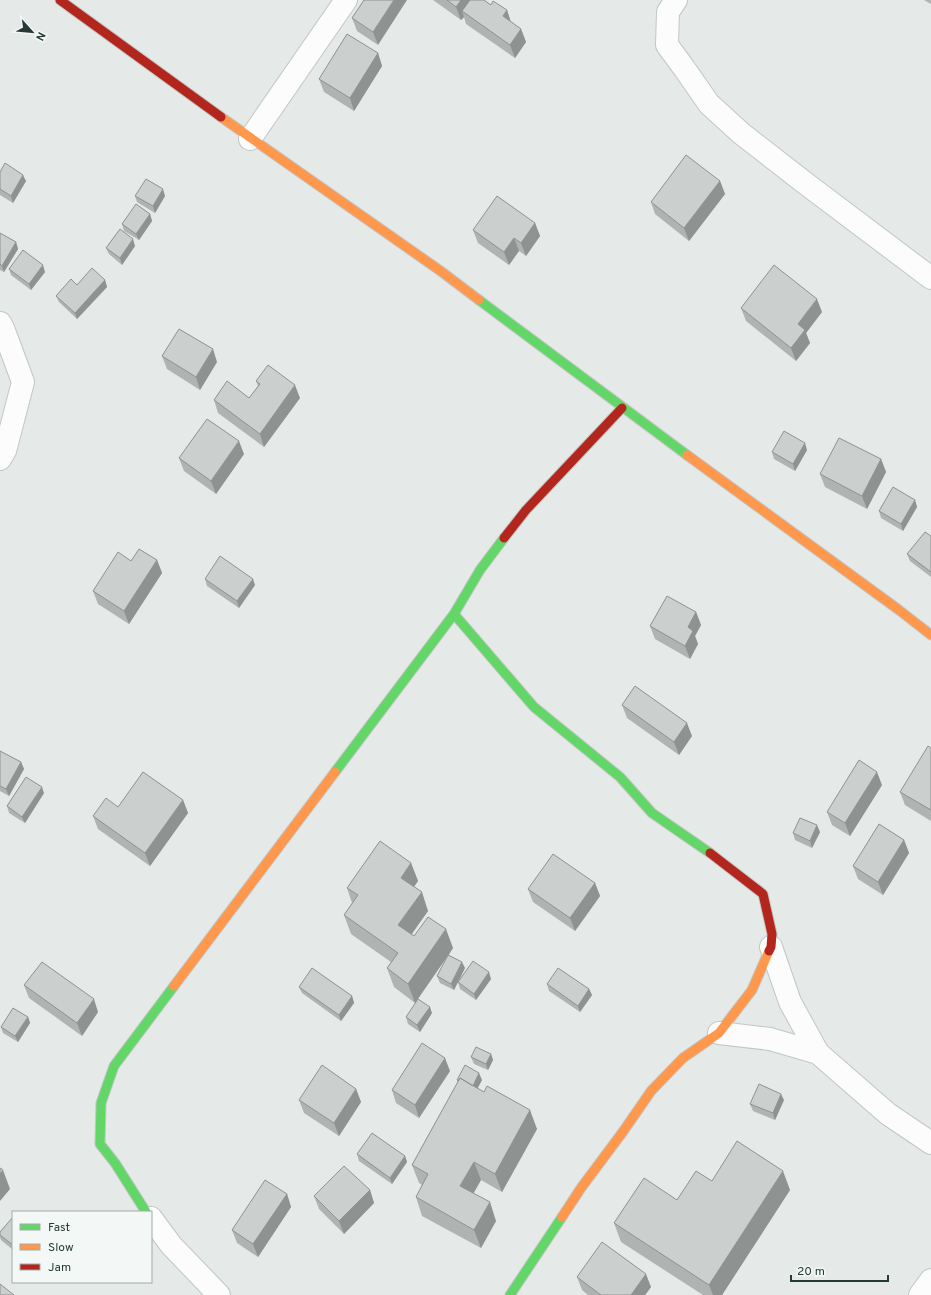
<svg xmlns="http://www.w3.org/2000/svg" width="931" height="1295" font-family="Overpass,sans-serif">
<rect width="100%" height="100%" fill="#e5e9e7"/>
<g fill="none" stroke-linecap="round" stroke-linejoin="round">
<g stroke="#c2c6c4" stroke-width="24">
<path id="street" d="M 676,0 L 668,12 L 667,45 L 684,68 L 709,104 L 742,134 L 805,183 L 931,278
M 250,139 L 346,0
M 0,323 L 3,328 L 23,382 L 5,451 L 0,459
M 771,947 L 790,1002 L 818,1053 L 888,1114 L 931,1143
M 719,1033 L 770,1039 L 818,1053
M 151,1218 L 171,1245 L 219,1295
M 920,1295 L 931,1280"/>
</g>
<g stroke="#c1c6c4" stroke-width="11">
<path id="fast" d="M 479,300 L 687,455
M 454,614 L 534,707 L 620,777 L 652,813 L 710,853
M 335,772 L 454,614 L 480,570 L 504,538
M 146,1212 L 115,1163 L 100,1144 L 101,1103 L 114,1066 L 174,986
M 510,1295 L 562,1217"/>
</g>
<g stroke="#c1c6c4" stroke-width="11">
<path id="slow" d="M 221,117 L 442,272 L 479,300
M 687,455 L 899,610 L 931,635
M 174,986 L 335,772
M 562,1217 L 581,1188 L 622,1133 L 651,1091 L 683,1058 L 719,1033 L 752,990 L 769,951"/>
</g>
<g stroke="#c1c6c4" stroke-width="11">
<path id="jam" d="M 60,0 L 221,117
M 504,538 L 526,510 L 622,408
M 710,853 L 763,894 L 772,934 L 771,947 L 769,951"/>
</g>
<use href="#street" stroke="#fbfcfb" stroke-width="22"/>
<use href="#fast" stroke="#63d668" stroke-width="9"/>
<use href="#slow" stroke="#ff974d" stroke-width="9"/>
<use href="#jam" stroke="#b3261e" stroke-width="9"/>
</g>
<path fill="#afb3b1" d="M 364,0 L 378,45 L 357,31 L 352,18 Z
M 433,0 L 484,0 L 491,5 L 507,10 L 511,22 L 521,29 L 526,42 L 515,58 L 466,24 L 464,17 L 461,20 Z
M 924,0 L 931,0 L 931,4 Z
M 378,53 L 382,66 L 354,111 L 324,92 L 319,79 Z
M 0,172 L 26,181 L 13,203 L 0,195 Z
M 720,181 L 725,194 L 689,241 L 655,214 L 651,202 Z
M 135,196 L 165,196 L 155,213 L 137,202 Z
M 150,214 L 152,221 L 139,240 L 124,231 L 122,224 Z
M 535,223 L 540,236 L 526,256 L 519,251 L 509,265 L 478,243 L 473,230 Z
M 0,233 L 16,242 L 18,249 L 4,272 L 0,270 Z
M 135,246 L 122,265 L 109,254 L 106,248 Z
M 9,269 L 45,272 L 31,290 L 11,275 Z
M 105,280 L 107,287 L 77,319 L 59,302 L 56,296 L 77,285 Z
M 741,308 L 822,312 L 806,333 L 810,343 L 796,361 L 746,321 Z
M 162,356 L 217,362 L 200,390 L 167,369 Z
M 256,381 L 300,398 L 264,447 L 218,413 L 214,400 L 249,398 L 258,386 Z
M 807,450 L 795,471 L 774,459 L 772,452 Z
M 244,454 L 216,494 L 184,471 L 179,458 Z
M 881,459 L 886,472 L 867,509 L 825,487 L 820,474 Z
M 915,500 L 917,507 L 903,531 L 881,518 L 879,511 Z
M 931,536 L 931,577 L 910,561 L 907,554 Z
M 157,560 L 162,573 L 129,624 L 98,604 L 93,591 L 131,561 Z
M 205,579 L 255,585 L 239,608 L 207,586 Z
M 696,612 L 701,625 L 695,636 L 698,644 L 690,659 L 655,639 L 650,626 Z
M 622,705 L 692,736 L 679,755 L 627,718 Z
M 931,748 L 931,821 L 905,805 L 900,792 Z
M 0,751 L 21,762 L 24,769 L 9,796 L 0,791 Z
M 882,785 L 850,836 L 832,825 L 827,812 Z
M 44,793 L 25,823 L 9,813 L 7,806 Z
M 183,800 L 188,813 L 150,866 L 98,829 L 93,816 L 118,807 Z
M 820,832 L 812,848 L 795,840 L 793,833 Z
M 904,840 L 909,853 L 883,895 L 858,879 L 853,866 Z
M 411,863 L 418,881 L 414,887 L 428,911 L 412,934 L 414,936 L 453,948 L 449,955 L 465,968 L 454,990 L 440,983 L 437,976 L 447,957 L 415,1003 L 394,987 L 387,968 L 391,962 L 351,934 L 344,915 L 352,903 L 347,888 Z
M 595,883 L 600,896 L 575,931 L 533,902 L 528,889 Z
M 491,979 L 476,1000 L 460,989 L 458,982 Z
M 547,984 L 589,989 L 592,995 L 580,1012 L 549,991 Z
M 24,985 L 98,1012 L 82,1036 L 29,998 Z
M 299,987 L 352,996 L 354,1003 L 341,1021 L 302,993 Z
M 432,1013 L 420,1032 L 408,1024 L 406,1017 Z
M 28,1017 L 30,1023 L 18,1042 L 3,1033 L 1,1027 Z
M 491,1054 L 493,1060 L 488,1070 L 474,1064 L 471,1057 Z
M 450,1071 L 419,1118 L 396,1103 L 392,1090 Z
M 457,1080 L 482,1080 L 477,1088 L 537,1129 L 502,1192 L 481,1180 L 473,1193 L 496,1221 L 481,1248 L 422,1216 L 416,1197 L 422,1185 L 419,1183 L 412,1165 L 458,1082 Z
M 356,1089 L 361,1102 L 339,1136 L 304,1113 L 299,1100 Z
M 784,1100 L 775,1120 L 753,1111 L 750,1104 Z
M 357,1154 L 405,1156 L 407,1162 L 392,1184 L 359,1161 Z
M 712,1181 L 790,1190 L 722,1295 L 703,1295 L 621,1242 L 614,1223 L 677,1200 Z
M 370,1190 L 374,1203 L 344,1234 L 319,1209 L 314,1196 Z
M 287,1194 L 291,1207 L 258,1257 L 237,1243 L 232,1230 Z
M 13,1217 L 13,1250 L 1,1240 L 0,1237 L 0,1232 Z
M 577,1277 L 651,1287 L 645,1295 L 588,1295 L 582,1290 Z"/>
<path fill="#8e9290" d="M 394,0 L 407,0 L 378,45 L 373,32 Z
M 461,0 L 474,0 L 462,11 L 464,17 L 461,20 L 456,7 Z
M 507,10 L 511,23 L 503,16 Z
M 521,29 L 526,42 L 515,58 L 510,45 Z
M 378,53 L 382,66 L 354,111 L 350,98 Z
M 23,175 L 26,181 L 13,203 L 11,196 Z
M 720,181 L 725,194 L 689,241 L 684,228 Z
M 163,189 L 165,196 L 155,213 L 153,206 Z
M 150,214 L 152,221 L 139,240 L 136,234 Z
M 535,223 L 540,236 L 526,256 L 521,243 Z
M 514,238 L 519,251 L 509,265 L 504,252 Z
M 133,239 L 135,246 L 122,265 L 120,258 Z
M 16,242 L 18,249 L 4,272 L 2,266 Z
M 43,265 L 45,272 L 31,290 L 29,284 Z
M 105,280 L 107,287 L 77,319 L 75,313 Z
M 817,299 L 822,312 L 806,333 L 810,343 L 796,361 L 791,348 L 798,324 Z
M 213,349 L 217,362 L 200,390 L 196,377 Z
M 295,385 L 300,398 L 264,447 L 260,434 Z
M 239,441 L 244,454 L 216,494 L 211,481 Z
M 805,443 L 807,450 L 795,471 L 793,464 Z
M 881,459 L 886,472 L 867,509 L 862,496 Z
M 915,500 L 917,507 L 903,531 L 901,524 Z
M 157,560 L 162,573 L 129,624 L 124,611 Z
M 253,579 L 255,585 L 239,608 L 237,601 Z
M 696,612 L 701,625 L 695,636 L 698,644 L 690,659 L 685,646 L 688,627 Z
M 687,723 L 692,736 L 679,755 L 674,742 Z
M 21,762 L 24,769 L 9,796 L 6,789 Z
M 877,772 L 882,785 L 850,836 L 845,823 Z
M 42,787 L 44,793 L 25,823 L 22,817 Z
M 183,800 L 188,813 L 150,866 L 145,853 Z
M 817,825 L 820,832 L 812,848 L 810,841 Z
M 904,840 L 909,853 L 883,895 L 878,882 Z
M 411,863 L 418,881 L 407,896 L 401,878 Z
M 595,883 L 600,896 L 575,931 L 570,918 Z
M 422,892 L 428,911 L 405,943 L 398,925 Z
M 446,929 L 453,948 L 415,1003 L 408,984 Z
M 462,962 L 465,968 L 454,990 L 451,984 Z
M 489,972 L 491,979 L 476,1000 L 474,994 Z
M 589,989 L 592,995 L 580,1012 L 578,1006 Z
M 352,996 L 354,1003 L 341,1021 L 339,1015 Z
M 94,999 L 98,1012 L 82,1036 L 77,1023 Z
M 430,1007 L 432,1013 L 420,1032 L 417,1025 Z
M 28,1017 L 30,1023 L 18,1042 L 15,1036 Z
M 491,1054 L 493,1060 L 488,1070 L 486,1064 Z
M 445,1058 L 450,1071 L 419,1118 L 415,1105 Z
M 479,1073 L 482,1080 L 474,1095 L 471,1088 Z
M 356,1089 L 361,1102 L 339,1136 L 334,1123 Z
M 781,1094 L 784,1100 L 775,1120 L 773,1113 Z
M 530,1110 L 537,1129 L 502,1192 L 495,1174 Z
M 405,1156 L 407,1162 L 392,1184 L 390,1178 Z
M 474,1162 L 481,1180 L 467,1205 L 460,1186 Z
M 3,1170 L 10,1189 L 0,1201 L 0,1174 Z
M 783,1171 L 790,1190 L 722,1295 L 713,1295 L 709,1285 Z
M 370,1190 L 374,1203 L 344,1234 L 339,1221 Z
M 287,1194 L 291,1207 L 258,1257 L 253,1244 Z
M 490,1202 L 496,1221 L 481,1248 L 474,1230 Z
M 646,1274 L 651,1287 L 645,1295 L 631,1295 Z"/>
<path fill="#cbd0ce" stroke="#8e9290" d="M 364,0 L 394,0 L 373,32 L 352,18 Z
M 447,0 L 461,0 L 456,7 Z
M 470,0 L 484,0 L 491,5 L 493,1 L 507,10 L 503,16 L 521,29 L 510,45 L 462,11 Z
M 347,34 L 378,53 L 350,98 L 319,79 Z
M 686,155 L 720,181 L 684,228 L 651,202 Z
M 5,163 L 23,175 L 11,196 L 0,189 L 0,172 Z
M 146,179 L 163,189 L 153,206 L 135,196 Z
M 497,196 L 535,223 L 521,243 L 514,238 L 504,252 L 473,230 Z
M 136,204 L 150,214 L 136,234 L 122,224 Z
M 120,229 L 133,239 L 120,258 L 106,248 Z
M 0,233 L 16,242 L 2,266 L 0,264 Z
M 23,250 L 43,265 L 29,284 L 9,269 Z
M 774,265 L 817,299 L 798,324 L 805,330 L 791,348 L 741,308 Z
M 92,268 L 105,280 L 75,313 L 56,296 L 71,279 L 77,285 Z
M 179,329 L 213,349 L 196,377 L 162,356 Z
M 268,365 L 295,385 L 260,434 L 214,400 L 227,381 L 249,398 L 260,384 L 256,381 Z
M 207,419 L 239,441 L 211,481 L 179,458 Z
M 784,431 L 805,443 L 793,464 L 772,452 Z
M 839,438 L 881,459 L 862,496 L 820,474 Z
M 893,487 L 915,500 L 901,524 L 879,511 Z
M 925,532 L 931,536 L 931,572 L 907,554 Z
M 139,549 L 157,560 L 124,611 L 93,591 L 118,552 L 131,561 Z
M 220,556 L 253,579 L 237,601 L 205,579 Z
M 667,596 L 696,612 L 688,627 L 693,631 L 685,646 L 650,626 Z
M 635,686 L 687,723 L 674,742 L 622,705 Z
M 928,746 L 931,748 L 931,810 L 900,792 Z
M 0,751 L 21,762 L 6,789 L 0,786 Z
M 859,760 L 877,772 L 845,823 L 827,812 Z
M 143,772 L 183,800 L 145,853 L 93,816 L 106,798 L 118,807 Z
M 26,777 L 42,787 L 22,817 L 7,806 Z
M 800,818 L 817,825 L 810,841 L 793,833 Z
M 879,824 L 904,840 L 878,882 L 853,866 Z
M 380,841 L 411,863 L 401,878 L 422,892 L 398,925 L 414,936 L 428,917 L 446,929 L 408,984 L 387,968 L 398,953 L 344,915 L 358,895 L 347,888 Z
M 553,854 L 595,883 L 570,918 L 528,889 Z
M 448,955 L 462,962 L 451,984 L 437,976 Z
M 473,961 L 489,972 L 474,994 L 458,982 Z
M 42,962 L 94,999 L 77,1023 L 24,985 Z
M 312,968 L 352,996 L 339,1015 L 299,987 Z
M 558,968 L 589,989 L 578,1006 L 547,984 Z
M 418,999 L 430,1007 L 417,1025 L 406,1017 Z
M 13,1008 L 28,1017 L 15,1036 L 1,1027 Z
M 422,1043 L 445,1058 L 415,1105 L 392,1090 Z
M 476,1047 L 491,1054 L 486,1064 L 471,1057 Z
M 322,1065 L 356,1089 L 334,1123 L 299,1100 Z
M 465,1065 L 479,1073 L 473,1086 L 460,1078 L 458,1081 L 457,1080 Z
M 460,1078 L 484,1092 L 487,1086 L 530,1110 L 495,1174 L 474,1162 L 460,1186 L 490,1202 L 474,1230 L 416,1197 L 428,1174 L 412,1165 Z
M 759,1084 L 781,1094 L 773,1113 L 750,1104 Z
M 372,1133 L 405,1156 L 390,1178 L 357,1154 Z
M 737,1141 L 783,1171 L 709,1285 L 614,1223 L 644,1178 L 677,1200 L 696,1171 L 712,1181 Z
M 344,1166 L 370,1190 L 339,1221 L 314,1196 Z
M 0,1168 L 3,1170 L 0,1174 Z
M 265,1180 L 287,1194 L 253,1244 L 232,1230 Z
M 13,1217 L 13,1245 L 0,1235 L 0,1232 Z
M 602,1242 L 646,1274 L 631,1295 L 601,1295 L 577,1277 Z
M 0,1284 L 14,1295 L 0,1295 Z"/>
<rect x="12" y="1211" width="140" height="72" fill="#f3f8f6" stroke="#a1aca9"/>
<rect x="20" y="1224" width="20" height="6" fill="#63d668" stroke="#a1aca9"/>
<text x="48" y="1231" font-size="12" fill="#253a36">Fast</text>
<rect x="20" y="1244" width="20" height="6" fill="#ff974d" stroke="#a1aca9"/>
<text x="48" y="1251" font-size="12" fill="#253a36">Slow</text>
<rect x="20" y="1264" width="20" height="6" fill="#b3261e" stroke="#a1aca9"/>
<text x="48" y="1271" font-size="12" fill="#253a36">Jam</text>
<g transform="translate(32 32) rotate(117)" stroke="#f3f8f6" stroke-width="3" paint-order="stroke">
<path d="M0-3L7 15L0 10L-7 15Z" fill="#253a36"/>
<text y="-6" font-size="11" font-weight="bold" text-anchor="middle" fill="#253a36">N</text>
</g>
<path d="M791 1275v6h97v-6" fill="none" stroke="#253a36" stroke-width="2"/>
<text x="797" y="1275" font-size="12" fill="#253a36" stroke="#f3f8f6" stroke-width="3" paint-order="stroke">20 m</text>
</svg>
